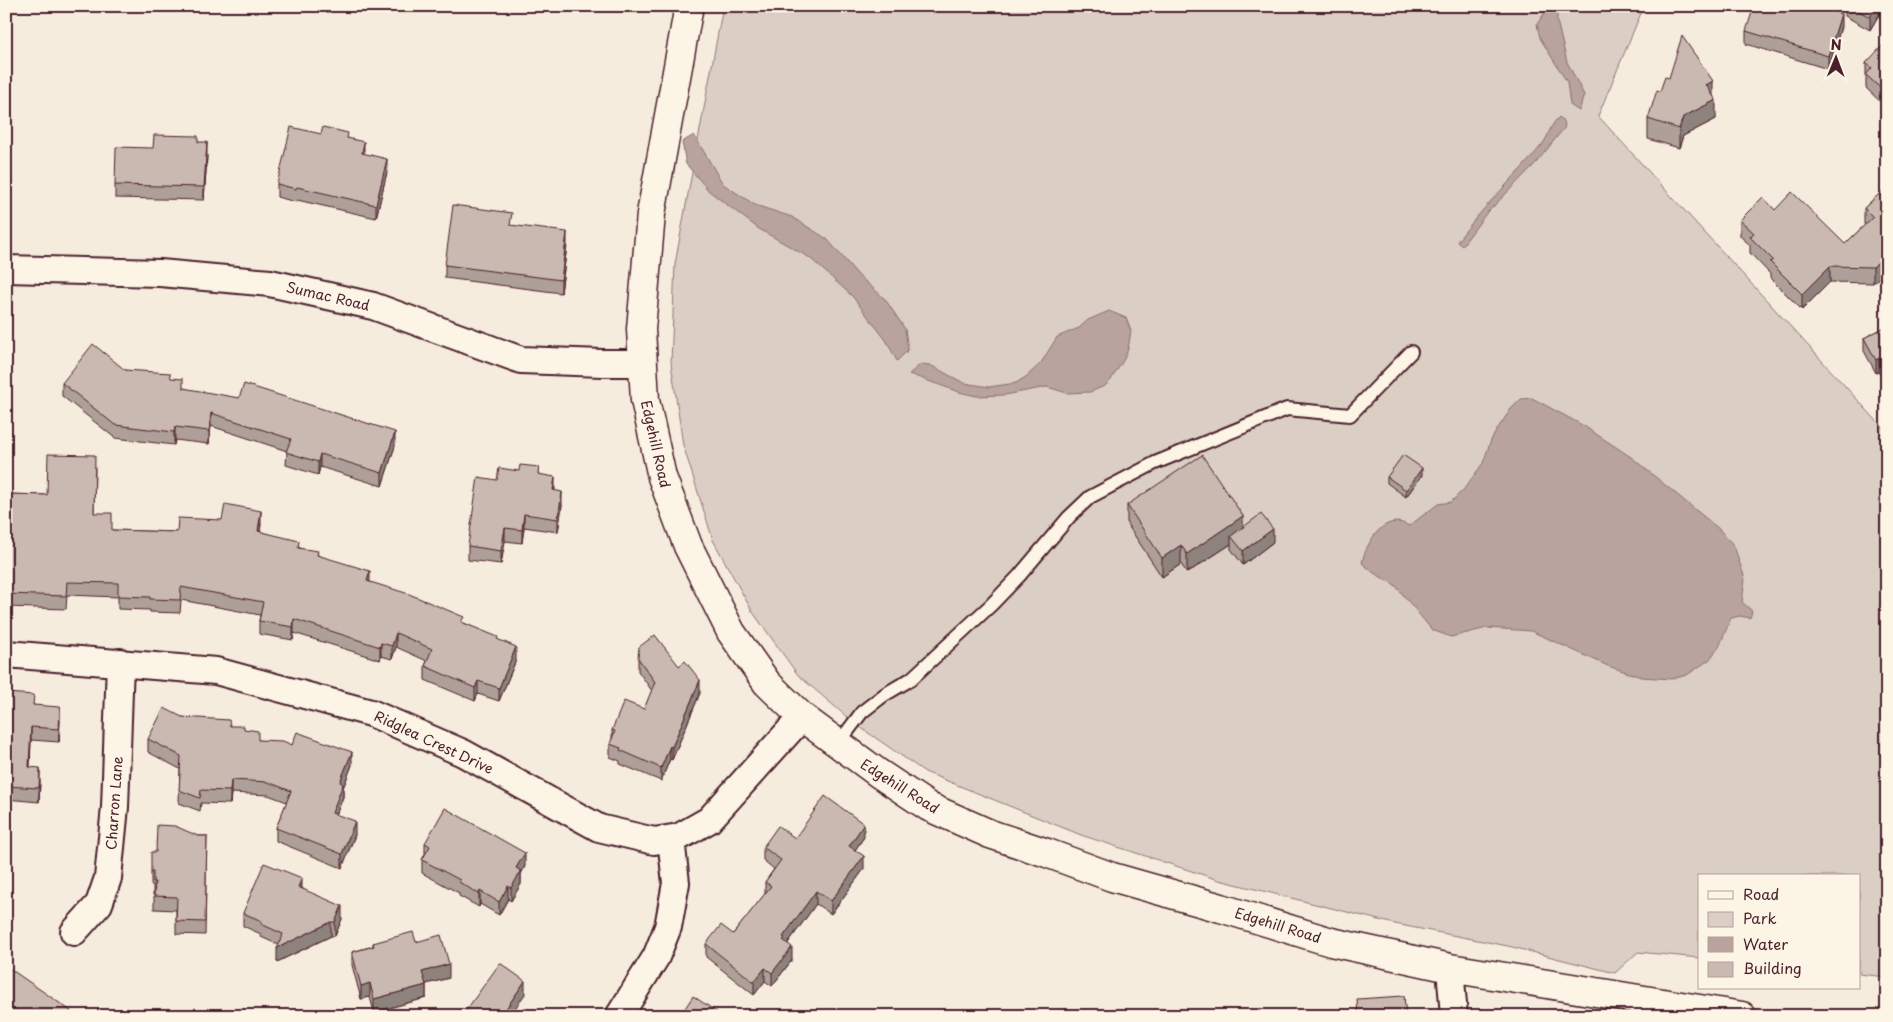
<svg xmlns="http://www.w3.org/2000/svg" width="1893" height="1022" font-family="'Playpen Sans',sans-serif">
<rect width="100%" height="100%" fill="#f5ecde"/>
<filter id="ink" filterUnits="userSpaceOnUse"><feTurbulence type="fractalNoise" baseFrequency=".02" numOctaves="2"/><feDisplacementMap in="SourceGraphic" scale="10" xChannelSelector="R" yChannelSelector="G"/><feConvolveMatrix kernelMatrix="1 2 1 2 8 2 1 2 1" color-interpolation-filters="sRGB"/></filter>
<g filter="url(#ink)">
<path fill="#dbcec4" stroke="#927678" d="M 723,6 L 1644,6 L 1598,116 L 1887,432 L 1887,977 L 1859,974 L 1859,876 L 1699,876 L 1699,958 L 1638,952 L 1615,973 L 1508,946 L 1395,924 L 1219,880 L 1081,835 L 925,772 L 854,723 L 798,675 L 752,611 L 713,540 L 683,445 L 671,363 L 675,264 Z"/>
<path fill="#b8a39e" stroke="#8c6e70" d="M 1544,6 L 1557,6 L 1557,21 L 1567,62 L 1584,95 L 1579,111 L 1570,105 L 1567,82 L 1540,38 L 1537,24 L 1544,14 Z
M 1559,117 L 1564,121 L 1565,127 L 1536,163 L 1485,215 L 1462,246 L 1457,242 C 1482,207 1514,179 1541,146 C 1549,137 1549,126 1559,117 Z
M 694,135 L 723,184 L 755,205 L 792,217 L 827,239 L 858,275 L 885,299 L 905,329 L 908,350 L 897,361 L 886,340 L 852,296 L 810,258 L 759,229 L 709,191 L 686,164 L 682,142 Z
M 1109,311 L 1126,318 L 1131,331 L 1128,349 L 1124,359 L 1111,380 L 1105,386 L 1090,392 L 1067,393 L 1047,387 L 1005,395 L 976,396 L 959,392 L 909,374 L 921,364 L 930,365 L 964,383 L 989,387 L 1016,383 L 1027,376 L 1041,363 L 1057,337 L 1079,328 L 1088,320 Z
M 1532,398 L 1584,426 L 1631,457 L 1719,529 L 1734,546 L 1745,579 L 1742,602 L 1752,611 L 1750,618 L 1740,616 L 1731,618 L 1719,647 L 1709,660 L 1687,675 L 1672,679 L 1641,677 L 1608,666 L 1531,631 L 1487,628 L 1451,637 L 1432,630 L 1395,585 L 1374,573 L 1362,563 C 1366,542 1385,511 1409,526 L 1438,504 L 1451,502 L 1464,489 L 1483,463 L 1491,440 L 1498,428 L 1511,409 L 1521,399 Z"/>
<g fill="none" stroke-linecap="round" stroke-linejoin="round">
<g stroke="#4a1f2b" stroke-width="16">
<path id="lane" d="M 838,744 L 862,712 L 884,695 L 911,679 L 991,605 L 1019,576 L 1069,517 L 1090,497 L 1155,463 L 1287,409 L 1350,415 L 1411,352"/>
</g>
<g stroke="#4a1f2b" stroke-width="30">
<path id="street" d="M 6,269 L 160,273 L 270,283 L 373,306 L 521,360 L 603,363 L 642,363
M 6,654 L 216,671 L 371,713 L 463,753 L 599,828 L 654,841 L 679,837 L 709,820 L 802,717
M 74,932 L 99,904 L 108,878 L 115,807 L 120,662
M 1450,968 L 1454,1016
M 619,1016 L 656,957 L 668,927 L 676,883 L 671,839"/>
</g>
<g stroke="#4a1f2b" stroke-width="31">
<path id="secondary" d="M 689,6 L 651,214 L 641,329 L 645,400 L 662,477 L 688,546 L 731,632 L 767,683 L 802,717 L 878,773 L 929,807 L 990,834 L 1047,853 L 1112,877 L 1221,908 L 1331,942 L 1450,968 L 1742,1016"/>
</g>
<use href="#lane" stroke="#fcf5e5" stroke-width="12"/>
<use href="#street" stroke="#fcf5e5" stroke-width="26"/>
<use href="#secondary" stroke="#fcf5e5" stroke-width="28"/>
</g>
<path fill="#ae9f98" stroke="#4a1f2b" d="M 364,6 L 393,6 L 393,7 L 364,7 Z
M 1845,6 L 1884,6 L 1870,30 L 1845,16 Z
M 1841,27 L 1828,69 L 1746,44 L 1746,31 Z
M 1887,45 L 1887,108 L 1866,88 L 1866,63 Z
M 1660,91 L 1713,95 L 1716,119 L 1683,136 L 1679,148 L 1648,139 L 1648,119 Z
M 1887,109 L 1887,132 L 1882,127 L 1882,114 Z
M 321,134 L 348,138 L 364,154 L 387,172 L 376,218 L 297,200 L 296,202 L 277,197 L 277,184 Z
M 198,142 L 207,156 L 204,200 L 115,198 L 115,185 L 153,148 Z
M 1887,187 L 1887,271 L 1873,283 L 1830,282 L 1802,310 L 1770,278 L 1770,274 L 1750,253 L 1750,245 L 1740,236 L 1740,220 L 1775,210 L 1845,244 L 1865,225 L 1864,224 L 1864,208 Z
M 567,245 L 561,293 L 445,278 L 445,265 Z
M 1887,326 L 1887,386 L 1879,372 L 1876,373 L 1864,351 L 1864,338 Z
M 125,370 L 171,378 L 183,388 L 395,446 L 382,486 L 320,467 L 318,475 L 286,465 L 287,451 L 211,426 L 209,444 L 175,440 L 174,445 L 115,438 L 62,396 L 62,383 Z
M 95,468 L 94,513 L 112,530 L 177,532 L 261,524 L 260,532 L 318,555 L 370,582 L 464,623 L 498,640 L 516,660 L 499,701 L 478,694 L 475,701 L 425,680 L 425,666 L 427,661 L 396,647 L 392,659 L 381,656 L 380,660 L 294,633 L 293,640 L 259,634 L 259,621 L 260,615 L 181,600 L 180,613 L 150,612 L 150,610 L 118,609 L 118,597 L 67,595 L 66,609 L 6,607 L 6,494 L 47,495 Z
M 539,474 L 555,491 L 562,505 L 558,532 L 524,527 L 522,543 L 505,541 L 501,564 L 468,560 L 468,546 L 497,480 Z
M 1422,475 L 1406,497 L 1387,483 L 1387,477 Z
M 1127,505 L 1243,527 L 1273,542 L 1243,565 L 1231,549 L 1231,544 L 1187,573 L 1181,564 L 1162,577 L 1127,524 Z
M 638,658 L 700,693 L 672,760 L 670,759 L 661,781 L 620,764 L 620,761 L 610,757 L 610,744 L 612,739 L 612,730 L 644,709 L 652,691 L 638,671 Z
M 6,693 L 34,705 L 60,720 L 59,742 L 31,740 L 30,767 L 40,781 L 39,802 L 6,799 Z
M 182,717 L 230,726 L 244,729 L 258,740 L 292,745 L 352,765 L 343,788 L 343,797 L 336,814 L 355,835 L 342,868 L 276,841 L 276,828 L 287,802 L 268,795 L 231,793 L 230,804 L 201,803 L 200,811 L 179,803 L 180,769 L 148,752 L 148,739 Z
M 198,836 L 207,836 L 205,935 L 176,934 L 176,910 L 154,909 L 154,895 L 153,895 L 153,885 L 151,885 L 151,872 L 156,852 Z
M 864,837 L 855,850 L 864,869 L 831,914 L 816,904 L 788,943 L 792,960 L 772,986 L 765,981 L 754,995 L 706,957 L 706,944 L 733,934 L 765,894 L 765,882 L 774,869 L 763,860 L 763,847 L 795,838 Z
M 425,843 L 525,866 L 521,874 L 521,884 L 511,901 L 508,899 L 499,915 L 480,904 L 479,907 L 459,896 L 459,893 L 422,873 L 422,860 L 425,854 Z
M 302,888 L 342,919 L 335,936 L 331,936 L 277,962 L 279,945 L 261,937 L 261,934 L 243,926 L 243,913 Z
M 416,942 L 449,978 L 426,984 L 426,998 L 374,1012 L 370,997 L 361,999 L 352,965 L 352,952 L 373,946 L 373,943 Z"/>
<path fill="#8d827c" stroke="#4a1f2b" d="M 1876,6 L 1884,6 L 1870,30 L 1870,17 Z
M 1841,14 L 1841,27 L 1828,69 L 1828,56 Z
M 1713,81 L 1713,100 L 1706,85 Z
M 1716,100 L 1716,119 L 1683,136 L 1679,148 L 1679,129 L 1683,117 Z
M 207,142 L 207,156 L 204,200 L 204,187 Z
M 364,142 L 364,155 L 362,153 Z
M 387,159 L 387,172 L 376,218 L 376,205 Z
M 567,232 L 567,245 L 561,293 L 561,280 Z
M 1887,254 L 1887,271 L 1873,283 L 1873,267 Z
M 1830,266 L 1830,282 L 1802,310 L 1802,294 Z
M 1879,358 L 1879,372 L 1876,373 L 1876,360 Z
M 211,413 L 211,426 L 209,444 L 209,431 Z
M 175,427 L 175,440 L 174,445 L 174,432 Z
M 395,432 L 395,446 L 382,486 L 382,473 Z
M 320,454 L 320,467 L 318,475 L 318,462 Z
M 1422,468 L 1422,475 L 1406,497 L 1406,490 Z
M 555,477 L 555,490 L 553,504 L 553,490 Z
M 562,492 L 562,505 L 558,532 L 558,519 Z
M 261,511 L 261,524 L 258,545 L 258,531 Z
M 524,514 L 524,527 L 522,543 L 522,530 Z
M 1243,516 L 1243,536 L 1231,536 L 1231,544 L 1187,573 L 1187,554 Z
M 505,528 L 505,541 L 501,564 L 501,551 Z
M 1273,529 L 1273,542 L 1243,565 L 1243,551 Z
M 1181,545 L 1181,564 L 1162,577 L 1162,558 Z
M 370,571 L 370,584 L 367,581 Z
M 294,619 L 294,633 L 293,640 L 293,627 Z
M 396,633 L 396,647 L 392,659 L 392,646 Z
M 381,643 L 381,656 L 380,660 L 380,647 Z
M 516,647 L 516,660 L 499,701 L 499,688 Z
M 700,680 L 700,693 L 672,760 L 672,747 Z
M 478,681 L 478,694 L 475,701 L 475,688 Z
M 60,707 L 60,720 L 59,742 L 59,729 Z
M 31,727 L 31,740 L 29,780 L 29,767 Z
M 670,746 L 670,759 L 661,781 L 661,768 Z
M 352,752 L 352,765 L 343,788 L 343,797 L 332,826 L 332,813 L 340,782 Z
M 40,768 L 40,781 L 39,802 L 39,788 Z
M 231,780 L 231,793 L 230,804 L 230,791 Z
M 355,821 L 355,835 L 342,868 L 342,854 Z
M 864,824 L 864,837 L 849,859 L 849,846 Z
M 525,853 L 525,866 L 521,874 L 521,884 L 511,901 L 511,888 L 516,868 Z
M 864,856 L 864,869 L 831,914 L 831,901 Z
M 302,878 L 302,892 L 298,887 Z
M 508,886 L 508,899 L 499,915 L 499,902 Z
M 480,891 L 480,904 L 479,907 L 479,894 Z
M 816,891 L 816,904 L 785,947 L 783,937 Z
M 342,906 L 342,919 L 335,936 L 335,922 Z
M 331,922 L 331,936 L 277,962 L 277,948 Z
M 792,947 L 792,960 L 772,986 L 772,973 Z
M 449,964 L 449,978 L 422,985 L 422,972 Z
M 765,968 L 765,981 L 754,995 L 754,982 Z
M 525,981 L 525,994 L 510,1016 L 501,1016 Z
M 370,983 L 370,997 L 361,999 L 361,986 Z
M 426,985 L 426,998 L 374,1012 L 374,999 Z"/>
<path fill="#cab9b1" stroke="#4a1f2b" d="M 1754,6 L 1816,6 L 1841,14 L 1828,56 L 1746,31 Z
M 1850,6 L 1876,6 L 1870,17 Z
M 1682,36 L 1713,81 L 1706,85 L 1716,100 L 1683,117 L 1679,129 L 1648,119 L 1657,90 L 1660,91 L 1665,77 L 1669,78 Z
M 1885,43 L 1887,45 L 1887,94 L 1866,75 L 1872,68 L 1866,63 Z
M 1887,109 L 1887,119 L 1882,114 Z
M 291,127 L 321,134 L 323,127 L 348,133 L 347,138 L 364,142 L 362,153 L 387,159 L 376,205 L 297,187 L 296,189 L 277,184 Z
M 154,135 L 198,136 L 198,142 L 207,142 L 204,187 L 115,185 L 116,147 L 153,148 Z
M 1887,187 L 1887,254 L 1873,267 L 1830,266 L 1802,294 L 1770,262 L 1773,260 L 1750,237 L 1754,233 L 1740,220 L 1763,197 L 1775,210 L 1792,192 L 1845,244 L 1873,217 L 1864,208 Z
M 453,205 L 512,213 L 510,225 L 567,232 L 561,280 L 445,265 Z
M 1887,326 L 1887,373 L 1879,358 L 1876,360 L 1864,338 Z
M 93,344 L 125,370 L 170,373 L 171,378 L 183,379 L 183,388 L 239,398 L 244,384 L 395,432 L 382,473 L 320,454 L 318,462 L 286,452 L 291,439 L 211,413 L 209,431 L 175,427 L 174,432 L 115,425 L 62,383 Z
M 48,454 L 95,455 L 94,513 L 112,513 L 112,530 L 177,532 L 178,518 L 222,520 L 225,504 L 261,511 L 258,531 L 299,541 L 298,548 L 318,551 L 317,555 L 370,571 L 367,581 L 409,594 L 464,617 L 461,622 L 498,637 L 497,639 L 516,647 L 499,688 L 478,681 L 475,688 L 425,666 L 432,649 L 396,633 L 392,646 L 381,643 L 380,647 L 294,619 L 293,627 L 259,621 L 263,602 L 181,587 L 180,600 L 150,599 L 150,597 L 118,596 L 118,583 L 67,582 L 66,596 L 6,594 L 6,494 L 47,495 Z
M 1202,455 L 1243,516 L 1187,554 L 1181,545 L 1162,558 L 1127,505 Z
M 1403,455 L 1422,468 L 1406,490 L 1387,477 Z
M 520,465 L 539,467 L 538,474 L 555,477 L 553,490 L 562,492 L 558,519 L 524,514 L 522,530 L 505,528 L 501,551 L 468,546 L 478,477 L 497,480 L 499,468 L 519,471 Z
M 1261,514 L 1273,529 L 1243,551 L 1231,536 Z
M 655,635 L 679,666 L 685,661 L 700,680 L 672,747 L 670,746 L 661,768 L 620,750 L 621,748 L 610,744 L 615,731 L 612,730 L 624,701 L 644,709 L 655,682 L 638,658 L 639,647 Z
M 6,693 L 34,695 L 33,705 L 60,707 L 59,729 L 31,727 L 29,767 L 40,768 L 39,788 L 6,786 Z
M 164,708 L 182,717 L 229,720 L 230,726 L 244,726 L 244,729 L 258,731 L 258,740 L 283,741 L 292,745 L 297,732 L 352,752 L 340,782 L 343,784 L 332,813 L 355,821 L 342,854 L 276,828 L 291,791 L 268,782 L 231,780 L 230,791 L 201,790 L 200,798 L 179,790 L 181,756 L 148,739 Z
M 825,796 L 864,824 L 849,846 L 864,856 L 831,901 L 816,891 L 783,937 L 785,938 L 783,940 L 792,947 L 772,973 L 765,968 L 754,982 L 706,944 L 721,925 L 733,934 L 771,886 L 765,882 L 781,860 L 763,847 L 778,826 L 795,838 Z
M 445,808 L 525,853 L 516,868 L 521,871 L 511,888 L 508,886 L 499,902 L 480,891 L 479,894 L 459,882 L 460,880 L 422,860 L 430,846 L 425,843 Z
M 157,825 L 175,826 L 198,836 L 207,836 L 205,922 L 176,921 L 177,897 L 154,896 L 155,882 L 153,882 L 153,872 L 151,872 L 151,852 L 156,852 Z
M 264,863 L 302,878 L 298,887 L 342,906 L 335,922 L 331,922 L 277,948 L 283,934 L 261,924 L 262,921 L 243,913 Z
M 413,932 L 416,942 L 441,935 L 449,964 L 422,972 L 426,985 L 374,999 L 370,983 L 361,986 L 352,952 L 374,946 L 373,943 Z
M 500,963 L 525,981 L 501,1016 L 462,1016 Z
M 6,966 L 71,1011 L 68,1016 L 6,1016 Z
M 693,996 L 723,1016 L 680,1016 Z
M 1404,996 L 1406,1016 L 1358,1016 L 1357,999 Z"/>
</g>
<g text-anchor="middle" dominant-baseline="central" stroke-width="4" stroke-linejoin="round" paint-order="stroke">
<g font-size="14" fill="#4a1f2b" stroke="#fcf5e5">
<text transform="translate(328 296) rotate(13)">Sumac Road</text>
<text transform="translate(656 444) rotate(77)">Edgehill Road</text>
<text transform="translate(434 742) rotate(25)">Ridglea Crest Drive</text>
<text transform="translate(900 786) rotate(32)">Edgehill Road</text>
<text transform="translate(114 803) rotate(-86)">Charron Lane</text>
<text transform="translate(1278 925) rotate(17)">Edgehill Road</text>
</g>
</g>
<rect width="1893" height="1022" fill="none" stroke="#fcf5e5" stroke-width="25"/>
<rect x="12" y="12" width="1868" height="997" fill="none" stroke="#4a1f2b" stroke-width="2" filter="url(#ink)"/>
<rect x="1698" y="874" width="162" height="115" fill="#fcf5e5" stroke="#b59f9b"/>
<rect x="1708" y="891" width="25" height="8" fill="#fcf5e5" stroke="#b59f9b"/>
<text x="1743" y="900" font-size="15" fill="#4a1f2b">Road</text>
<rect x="1708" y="912" width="25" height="15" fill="#dbcec4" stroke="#b59f9b"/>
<text x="1743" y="924" font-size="15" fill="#4a1f2b">Park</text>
<rect x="1708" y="937" width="25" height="15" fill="#b8a39e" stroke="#b59f9b"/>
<text x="1743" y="950" font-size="15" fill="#4a1f2b">Water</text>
<rect x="1708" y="962" width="25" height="15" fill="#cab9b1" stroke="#b59f9b"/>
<text x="1743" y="974" font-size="15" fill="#4a1f2b">Building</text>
<g transform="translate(1836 58) rotate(1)" stroke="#fcf5e5" stroke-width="4" paint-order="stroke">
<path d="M0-4L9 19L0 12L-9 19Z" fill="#4a1f2b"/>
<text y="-8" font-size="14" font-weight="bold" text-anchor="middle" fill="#4a1f2b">N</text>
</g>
</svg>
